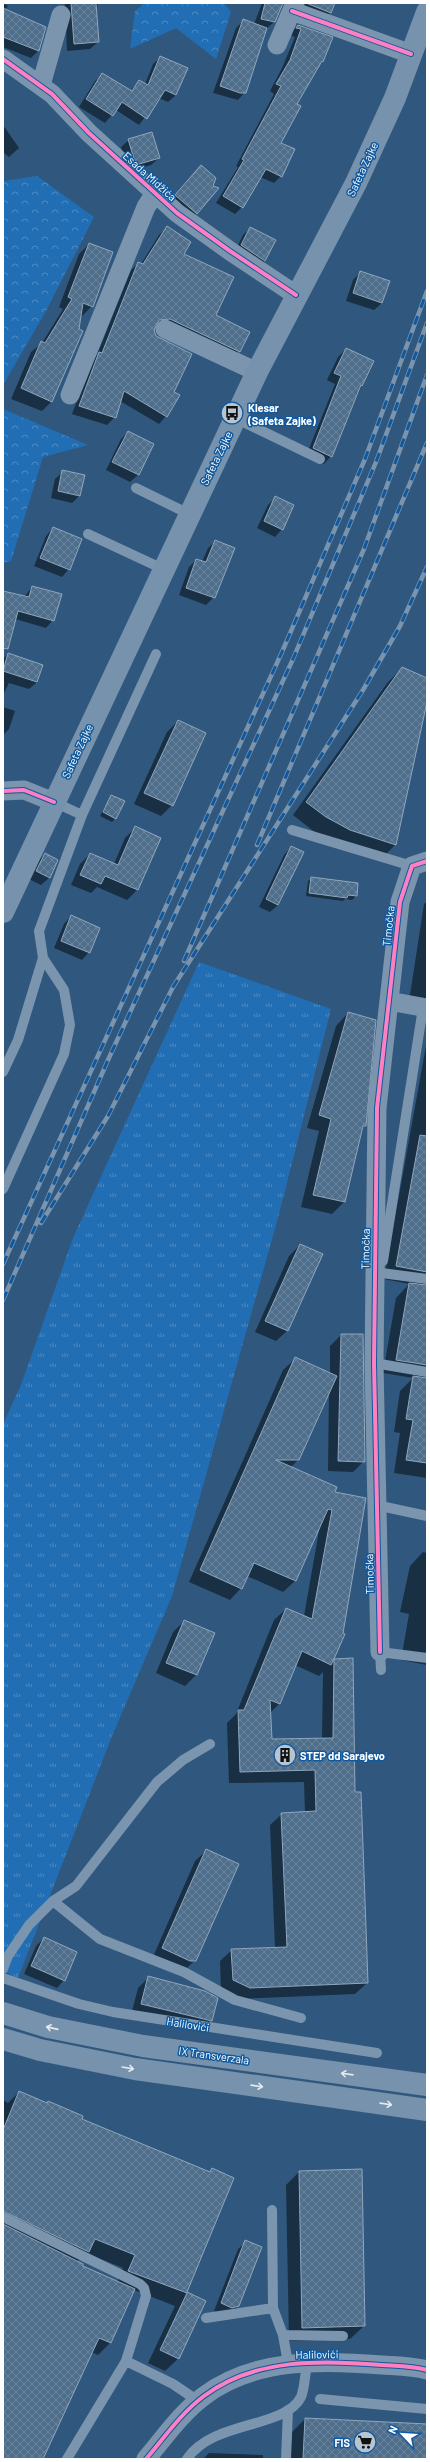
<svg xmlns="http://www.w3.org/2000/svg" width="430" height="2462" font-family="Barlow,sans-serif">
<defs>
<pattern id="grass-tufts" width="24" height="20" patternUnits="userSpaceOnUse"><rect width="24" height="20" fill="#216eb4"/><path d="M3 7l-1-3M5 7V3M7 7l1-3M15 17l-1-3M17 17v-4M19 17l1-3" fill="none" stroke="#4d8bc3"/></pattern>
<pattern id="forest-crowns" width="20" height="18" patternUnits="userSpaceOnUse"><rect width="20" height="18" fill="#216eb4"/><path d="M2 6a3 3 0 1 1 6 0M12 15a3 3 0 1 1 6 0" fill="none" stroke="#4d8bc3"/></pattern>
<pattern id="building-cross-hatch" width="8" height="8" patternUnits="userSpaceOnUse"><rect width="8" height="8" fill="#4e6e8c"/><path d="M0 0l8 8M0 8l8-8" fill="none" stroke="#69849d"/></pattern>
</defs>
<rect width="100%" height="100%" fill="#30587e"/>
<path fill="url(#grass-tufts)" d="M 199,962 L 331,1009 L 278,1218 L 172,1596 L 112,1736 L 18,1978 L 3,1971 L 3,1424 L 21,1385 L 73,1238 Z"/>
<path fill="url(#forest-crowns)" d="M 145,3 L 224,3 L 231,12 L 216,59 L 176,28 L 130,49 L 135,11 Z
M 37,176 L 94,217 L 46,311 L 3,385 L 3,181 Z
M 3,409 L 88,445 L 43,457 L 11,561 L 3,563 Z"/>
<path fill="#0007" fill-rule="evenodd" d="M 3,3 L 8,6 L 5,10 L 45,27 L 38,51 L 31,58 L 3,47 Z
M 65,3 L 98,3 L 96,15 L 98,42 L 90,49 L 67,51 Z
M 262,3 L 282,3 L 274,22 L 266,29 L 245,92 L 238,100 L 213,93 L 236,28 L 244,20 L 254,24 Z
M 302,3 L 334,3 L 330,13 L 321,21 L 298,13 Z
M 298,26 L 331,38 L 322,61 L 296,104 L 279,144 L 281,176 L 274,183 L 260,177 L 242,207 L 235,214 L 216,203 L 238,167 L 236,166 L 274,94 L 270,91 L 282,68 L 295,37 L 290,35 L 290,33 ZM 262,166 L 280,174 L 280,176 L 261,168 Z
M 161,57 L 176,95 L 168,102 L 159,98 L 139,125 L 116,110 L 105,123 L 79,107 L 95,81 L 103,74 L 130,91 L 140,81 L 145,84 L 153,64 Z
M 3,125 L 19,148 L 9,157 L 3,152 Z
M 129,140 L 159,158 L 151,165 L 132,171 L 127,167 L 121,147 Z
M 193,174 L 197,213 L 189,221 L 168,203 Z
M 167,228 L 215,316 L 239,351 L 231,359 L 162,326 L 154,327 L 153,329 L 173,392 L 166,416 L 159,424 L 120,401 L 115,417 L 107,425 L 72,414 L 92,360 L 97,355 L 131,270 L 139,263 L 141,264 L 159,235 Z
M 250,228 L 275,240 L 265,261 L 257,268 L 234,253 L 243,235 Z
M 89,244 L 92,306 L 82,316 L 80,315 L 52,401 L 42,411 L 11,399 L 31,352 L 42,343 L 63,309 L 59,307 L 79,254 Z
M 361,272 L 382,303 L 374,310 L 346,301 L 353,280 Z
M 346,349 L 362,385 L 331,456 L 324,464 L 306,456 L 335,384 L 327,380 L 338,357 Z
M 128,432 L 153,444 L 138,475 L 130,482 L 106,470 L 121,439 Z
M 63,472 L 79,496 L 72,503 L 51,498 L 55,479 Z
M 275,498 L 282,529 L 275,537 L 257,528 L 268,505 Z
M 53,528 L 69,569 L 62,577 L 34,566 L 46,536 Z
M 216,541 L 214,597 L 206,605 L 179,595 L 189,567 L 196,560 L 202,562 L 208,548 Z
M 32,587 L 53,620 L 46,628 L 15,619 L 3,631 L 3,592 L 24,597 Z
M 8,654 L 42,665 L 37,682 L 29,689 L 9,683 L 3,695 L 3,659 Z
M 402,668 L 427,679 L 427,697 L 395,845 L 382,858 L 336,843 L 312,830 L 293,815 L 388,682 Z
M 3,707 L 15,711 L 9,729 L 3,735 Z
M 178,721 L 172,805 L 161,816 L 134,804 L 167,732 Z
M 111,796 L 116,818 L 112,822 L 100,816 Z
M 135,828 L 159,838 L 137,890 L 127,900 L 97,887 L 91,893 L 71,885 L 80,864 L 90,854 L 114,864 L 125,838 Z
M 291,847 L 278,905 L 270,912 L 259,907 L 284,855 Z
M 45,854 L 57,861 L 49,878 L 41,885 L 29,879 L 37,862 Z
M 312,878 L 357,884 L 356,896 L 352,900 L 345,899 L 343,901 L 306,896 L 308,881 Z
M 427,901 L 427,1013 L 408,1008 L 424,904 Z
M 71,916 L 89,952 L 82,960 L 54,948 L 64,924 Z
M 348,1013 L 365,1126 L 361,1129 L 344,1202 L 332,1214 L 301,1207 L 319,1131 L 307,1128 L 336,1026 Z
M 427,1040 L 427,1478 L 394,1473 L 400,1433 L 394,1432 L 400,1391 L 413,1378 L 383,1373 L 396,1298 L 409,1284 L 384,1279 Z
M 300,1245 L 321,1255 L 287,1331 L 276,1341 L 255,1332 L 289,1256 Z
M 341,1335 L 364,1461 L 353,1472 L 328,1471 L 329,1390 L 298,1460 L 291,1467 L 334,1493 L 332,1660 L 352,1659 L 354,1793 L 367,1983 L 355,1994 L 238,1999 L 221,1991 L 220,1961 L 232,1950 L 275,1948 L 270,1825 L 282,1814 L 305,1813 L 304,1782 L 229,1783 L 227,1723 L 236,1714 L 274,1620 L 286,1609 L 304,1616 L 320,1525 L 295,1581 L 283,1592 L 247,1576 L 241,1588 L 230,1600 L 189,1582 L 283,1370 L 295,1359 L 330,1374 L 330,1346 ZM 295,1665 L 319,1676 L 323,1672 L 322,1739 L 271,1740 L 270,1713 L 280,1703 Z
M 423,1552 L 427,1553 L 427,1665 L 401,1660 L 409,1614 L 400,1612 L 410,1566 Z
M 184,1621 L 213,1633 L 196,1675 L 185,1686 L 156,1673 L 173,1632 Z
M 206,1851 L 195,1960 L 184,1971 L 152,1959 L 195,1861 Z
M 44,1938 L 64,1980 L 57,1988 L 24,1974 L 36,1946 Z
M 149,1977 L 211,2020 L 200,2031 L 131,2015 L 138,1988 Z
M 19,2092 L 209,2173 L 212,2170 L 186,2293 L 205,2301 L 178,2359 L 165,2371 L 148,2363 L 175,2306 L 134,2290 L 110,2343 L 98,2355 L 91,2352 L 41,2459 L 3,2459 L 3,2100 L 8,2103 ZM 86,2253 L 123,2268 L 117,2282 L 81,2266 L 77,2262 Z
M 299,2172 L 364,2326 L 350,2339 L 289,2341 L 286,2185 Z
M 246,2242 L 238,2306 L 231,2314 L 224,2315 L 214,2311 L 238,2249 Z
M 305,2419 L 427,2425 L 427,2459 L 290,2459 L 292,2432 Z
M 209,2453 L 263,2455 L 263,2459 L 203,2459 Z"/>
<path fill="url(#building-cross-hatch)" stroke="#90a7bc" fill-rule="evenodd" d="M 71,3 L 96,3 L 99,42 L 74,44 Z
M 265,3 L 283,3 L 275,22 L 261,19 Z
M 306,3 L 335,3 L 331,13 Z
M 3,8 L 46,27 L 39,51 L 3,37 Z
M 243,19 L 267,28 L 246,93 L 240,93 L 220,86 Z
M 298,25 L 333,37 L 323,62 L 322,61 L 297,104 L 301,106 L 281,143 L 295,149 L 282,177 L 266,169 L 243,208 L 223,196 L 244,160 L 242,159 L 281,86 L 276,84 L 290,60 L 301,29 L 296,28 Z
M 160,56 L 188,68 L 176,95 L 165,90 L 147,119 L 122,102 L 113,116 L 86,99 L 102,73 L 132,91 L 139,80 L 148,85 Z
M 152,132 L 160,158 L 139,164 L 134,159 L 128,139 Z
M 201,165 L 216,178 L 213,186 L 219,188 L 197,214 L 175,195 Z
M 167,226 L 191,242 L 184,254 L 234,277 L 216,315 L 250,332 L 240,352 L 170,319 L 159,320 L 154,330 L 156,336 L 192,354 L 174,392 L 180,395 L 167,417 L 124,391 L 116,418 L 79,406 L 99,352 L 102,353 L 138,262 L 143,264 Z
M 250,227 L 276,240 L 265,261 L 241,245 Z
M 89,243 L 113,252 L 93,307 L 83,303 L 79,329 L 83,331 L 52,402 L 21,388 L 41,341 L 45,343 L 72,299 L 68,297 Z
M 360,271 L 390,281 L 382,303 L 353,293 Z
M 346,348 L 374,361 L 362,386 L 361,385 L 332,457 L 313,448 L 341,376 L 334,373 Z
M 128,431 L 154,444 L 139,475 L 112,462 Z
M 62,470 L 85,475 L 80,496 L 58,491 Z
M 275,496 L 294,505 L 283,530 L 264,521 Z
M 53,527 L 82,539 L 70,570 L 40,558 Z
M 215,540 L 235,548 L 215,598 L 186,588 L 196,559 L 206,562 Z
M 32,586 L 62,594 L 54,621 L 18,611 L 8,649 L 3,648 L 3,591 L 29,597 Z
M 8,653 L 43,665 L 37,682 L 3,671 Z
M 402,667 L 427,678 L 427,702 L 396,845 L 350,830 L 326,817 L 306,802 Z
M 178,720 L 206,733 L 173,806 L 144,793 Z
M 111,795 L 125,801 L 116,819 L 103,812 Z
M 135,826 L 161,838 L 138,890 L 105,876 L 101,884 L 80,875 L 90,853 L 118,865 Z
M 291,846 L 304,852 L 278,905 L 266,899 Z
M 45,853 L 58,860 L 50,878 L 36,871 Z
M 311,877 L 358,883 L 357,896 L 348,895 L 347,898 L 309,893 Z
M 71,915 L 100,928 L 90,953 L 61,941 Z
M 348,1012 L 376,1020 L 366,1126 L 363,1126 L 345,1202 L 313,1195 L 331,1119 L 319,1115 Z
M 420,1135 L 427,1136 L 427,1272 L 396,1266 Z
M 300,1244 L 323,1254 L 288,1331 L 265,1321 Z
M 409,1283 L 427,1285 L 427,1365 L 396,1360 Z
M 341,1334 L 363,1334 L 365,1462 L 338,1461 Z
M 295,1357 L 337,1376 L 299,1460 L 276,1460 L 337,1487 L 335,1492 L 366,1498 L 343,1633 L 345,1634 L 334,1659 L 353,1658 L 355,1792 L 361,1792 L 368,1983 L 250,1988 L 233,1980 L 231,1949 L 287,1947 L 281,1813 L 316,1811 L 315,1770 L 240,1772 L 238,1710 L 244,1710 L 286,1608 L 312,1619 L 332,1510 L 328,1509 L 296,1581 L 254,1563 L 242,1589 L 200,1570 ZM 302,1651 L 331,1665 L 334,1659 L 333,1738 L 272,1739 L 270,1700 L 280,1704 Z
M 413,1376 L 427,1378 L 427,1463 L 406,1460 L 413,1420 L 406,1419 Z
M 184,1620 L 215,1633 L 197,1675 L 166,1663 Z
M 206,1849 L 239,1864 L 196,1961 L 190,1961 L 162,1948 Z
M 44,1937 L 77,1952 L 65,1981 L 31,1966 Z
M 148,1976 L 205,1991 L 218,1998 L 212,2021 L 141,2004 Z
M 19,2091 L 47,2103 L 48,2101 L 83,2116 L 82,2119 L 210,2172 L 212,2168 L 234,2178 L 187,2292 L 206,2301 L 179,2359 L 160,2350 L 187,2293 L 128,2271 L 135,2255 L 95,2239 L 89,2252 L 3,2211 L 3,2130 Z
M 362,2169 L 365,2326 L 302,2328 L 299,2171 Z
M 3,2224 L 83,2264 L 83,2266 L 135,2289 L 111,2343 L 99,2338 L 43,2459 L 3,2459 Z
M 245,2240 L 262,2247 L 239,2306 L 232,2308 L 221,2303 Z
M 305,2418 L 427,2424 L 427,2459 L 303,2459 Z"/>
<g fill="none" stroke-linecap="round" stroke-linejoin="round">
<path stroke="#7b95ae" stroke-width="10" d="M 235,418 L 320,459
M 136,488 L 189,514
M 88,534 L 163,569
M 82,815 L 156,654
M 292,830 L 412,866
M 3,1072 L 18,1040 L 43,958
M 3,1189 L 64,1054 L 70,1025 L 64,990 L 43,958 L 39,931 L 82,815 L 54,802
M 383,1261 L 423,1008
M 374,1272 L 427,1279
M 374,1363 L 427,1372
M 376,1505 L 427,1516
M 381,1670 L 380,1652 L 427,1658
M 53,1901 L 100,1939 L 184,1972 L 235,2000 L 301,2018
M 3,1969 L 8,1956 L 29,1925 L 53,1901 L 76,1886 L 157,1782 L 183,1760 L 210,1744
M 3,1978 L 79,2004 L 113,2012 L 377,2053
M 272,2210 L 273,2308 L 283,2335 L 288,2363
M 3,2217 L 140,2284 L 144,2288 L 146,2296 L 126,2361 L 67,2459
M 206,2318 L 273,2308
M 283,2335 L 343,2336
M 126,2361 L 173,2384 L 198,2401
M 320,2399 L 427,2409
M 187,2459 C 213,2420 285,2429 301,2397 C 305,2387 305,2374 307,2363
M 286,2459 L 288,2410"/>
<path stroke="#7b95ae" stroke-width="19" d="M 292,11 L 411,54
M 277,45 L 295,3
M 3,59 L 52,94 L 89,133 L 177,213 L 230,251 L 296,295
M 41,85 L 61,15
M 165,329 L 257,372
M 70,395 L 146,207 L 155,193
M 3,791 L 24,790 L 54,802
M 389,1001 L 427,1008
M 380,1652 L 374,1363 L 377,1108 L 400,902 L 412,866 L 427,861
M 146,2459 C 164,2438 181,2413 204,2396 C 254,2358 322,2360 382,2365 C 397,2366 413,2366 427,2370"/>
<path stroke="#7692ac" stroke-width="22" d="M 3,912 L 257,372 L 356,183 L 395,98 L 427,12
M 3,2013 L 48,2027 L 143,2046 L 427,2085
M 3,2039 L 40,2050 L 135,2069 L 427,2110"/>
<g stroke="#7b94ae" stroke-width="4.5">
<path id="rail" d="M 257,845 L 427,443
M 184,961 L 364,549 L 427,375
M 41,1223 L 108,1116 L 173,987 L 363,690 L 400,626 L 427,567
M 3,1264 L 282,652 L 365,459 L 427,291
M 3,1300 L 108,1060 L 293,659 L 376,462 L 427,323"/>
</g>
<use href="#rail" stroke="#10599e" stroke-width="3" stroke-dasharray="9" stroke-linecap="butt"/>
<g stroke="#10599e" stroke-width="6">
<path id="cycleway" d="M 292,11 L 411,54
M 3,59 L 52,94 L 89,133 L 177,213 L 230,251 L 296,295
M 3,791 L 24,790 L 54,802
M 380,1652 L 374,1363 L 377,1108 L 400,902 L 412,866 L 427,861
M 146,2459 C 164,2438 181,2413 204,2396 C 254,2358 322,2360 382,2365 C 397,2366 413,2366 427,2370"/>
</g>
<use href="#cycleway" stroke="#ff80c0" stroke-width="4"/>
</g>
<defs><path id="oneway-shaft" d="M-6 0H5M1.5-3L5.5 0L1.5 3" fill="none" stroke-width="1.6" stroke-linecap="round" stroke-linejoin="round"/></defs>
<g stroke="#e4e9ee">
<use href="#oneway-shaft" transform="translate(52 2028) rotate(-167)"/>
<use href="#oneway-shaft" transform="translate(128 2068) rotate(10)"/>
<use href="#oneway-shaft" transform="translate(347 2074) rotate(-172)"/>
<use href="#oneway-shaft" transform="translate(257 2086) rotate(8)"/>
<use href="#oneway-shaft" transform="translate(386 2104) rotate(8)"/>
</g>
<defs>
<g id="bus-disc" transform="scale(1.15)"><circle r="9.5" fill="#b7c5d2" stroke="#10599e"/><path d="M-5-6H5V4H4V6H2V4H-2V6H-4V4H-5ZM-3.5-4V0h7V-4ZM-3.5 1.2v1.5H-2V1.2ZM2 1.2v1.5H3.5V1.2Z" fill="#111"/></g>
<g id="building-disc" transform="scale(1.15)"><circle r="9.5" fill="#b7c5d2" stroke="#10599e"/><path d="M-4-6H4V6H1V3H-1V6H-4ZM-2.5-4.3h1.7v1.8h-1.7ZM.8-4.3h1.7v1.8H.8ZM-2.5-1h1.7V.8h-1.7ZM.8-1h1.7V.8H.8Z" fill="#111"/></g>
<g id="supermarket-disc" transform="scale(1.15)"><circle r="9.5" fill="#b7c5d2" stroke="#10599e"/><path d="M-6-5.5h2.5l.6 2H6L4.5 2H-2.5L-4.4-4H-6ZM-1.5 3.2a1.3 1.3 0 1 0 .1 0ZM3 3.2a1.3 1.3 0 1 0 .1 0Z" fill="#111"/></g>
</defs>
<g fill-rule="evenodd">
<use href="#bus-disc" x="232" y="413"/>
<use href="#building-disc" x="285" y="1755"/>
<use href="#supermarket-disc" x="365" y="2442"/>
</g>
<g text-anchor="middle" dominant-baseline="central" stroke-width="3" stroke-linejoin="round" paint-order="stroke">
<g font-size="11" fill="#fff" stroke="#10599e">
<text transform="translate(362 169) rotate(-65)">Safeta Zajke</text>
<text transform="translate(150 176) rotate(42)">Esada Midžića</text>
<text transform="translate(216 458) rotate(-64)">Safeta Zajke</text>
<text transform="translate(77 751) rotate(-65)">Safeta Zajke</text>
<text transform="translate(388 926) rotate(-84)">Timočka</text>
<text transform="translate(365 1249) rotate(-89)">Timočka</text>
<text transform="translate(369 1574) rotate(-91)">Timočka</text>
<text transform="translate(188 2024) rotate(9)">Halilovići</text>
<text transform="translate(214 2055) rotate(8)">IX Transverzala</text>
<text transform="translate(317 2354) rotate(-1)">Halilovići</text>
</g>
<g font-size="11" font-weight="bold" fill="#fff" stroke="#10599e" text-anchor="start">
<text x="248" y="407">Klesar<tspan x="248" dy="13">(Safeta Zajke)</tspan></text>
<text x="300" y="1755">STEP dd Sarajevo</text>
<text x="350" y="2442" text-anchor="end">FIS</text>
</g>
</g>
<rect width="430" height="2462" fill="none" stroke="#ffffff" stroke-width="8"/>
<g transform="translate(402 2434) rotate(295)" stroke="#10599e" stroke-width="3" paint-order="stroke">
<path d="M0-3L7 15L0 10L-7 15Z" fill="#ffffff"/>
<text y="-6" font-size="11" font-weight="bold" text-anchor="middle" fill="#ffffff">N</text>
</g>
</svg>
